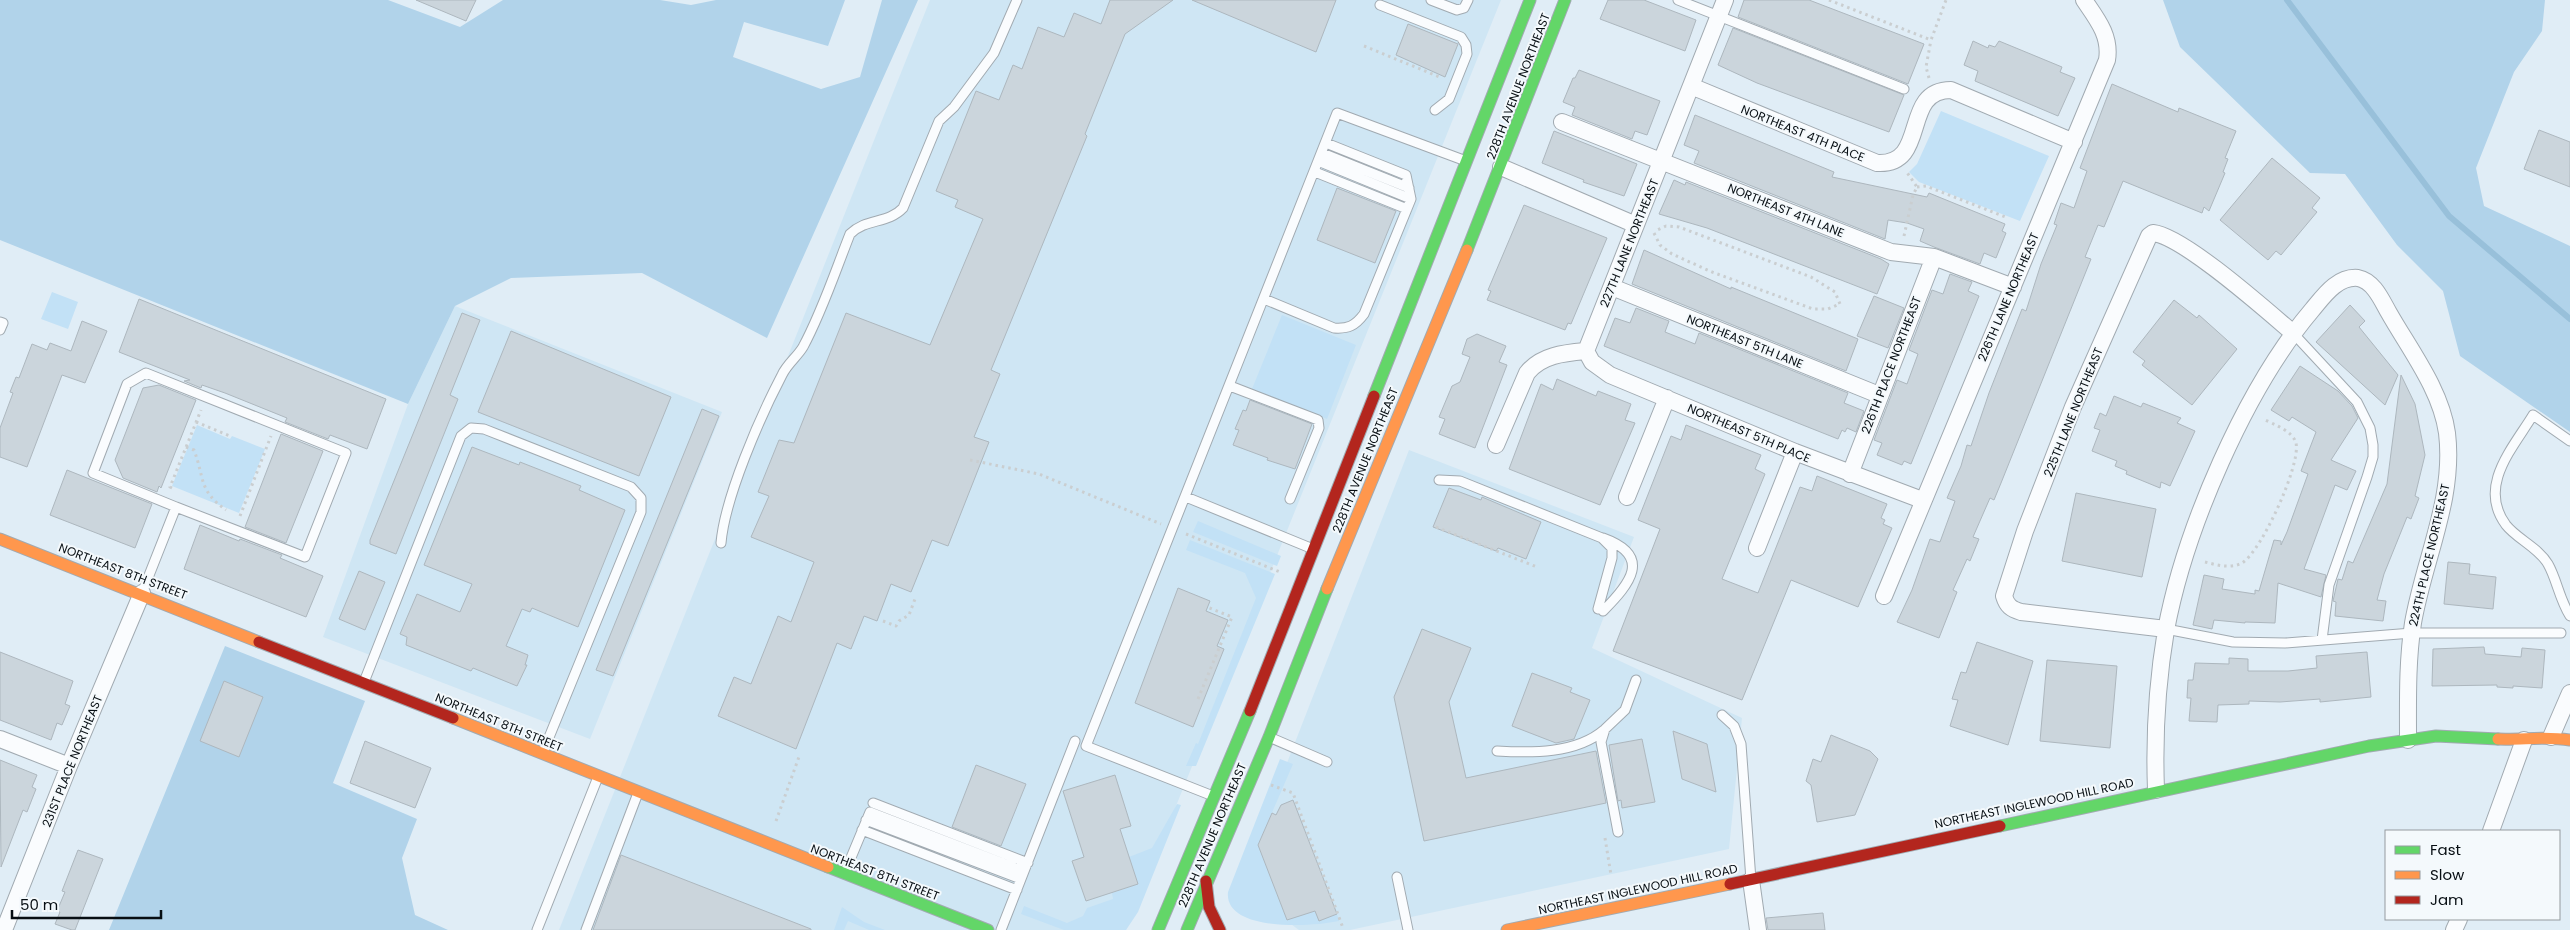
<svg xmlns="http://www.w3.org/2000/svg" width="2570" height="930" font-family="Poppins,sans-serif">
<rect width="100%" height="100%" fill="#e0edf6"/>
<path fill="#cfe6f4" d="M 930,0 L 1501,0 L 1126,930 L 559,930 Z
M 455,306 L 722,412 L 590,739 L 323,637 L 408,404 Z
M 1409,450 L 1634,537 L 1592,648 L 1742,718 L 1729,849 L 1350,930 L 1299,930 L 1239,886 Z"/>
<path fill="#c2e1f6" d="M 1941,111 L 2049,156 L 2020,221 L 1919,182 L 1909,172 L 1917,164 Z
M 52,292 L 78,302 L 68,329 L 41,319 Z
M 1282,315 L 1356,345 L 1327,419 L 1252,389 Z
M 197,425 L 230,439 L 232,436 L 265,449 L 239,513 L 172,486 Z
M 1198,521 L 1281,556 L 1277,566 L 1193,532 Z
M 1190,540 L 1275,574 L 1196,766 L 1186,766 L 1196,743 L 1198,744 L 1256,598 L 1245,573 L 1186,550 Z
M 1280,759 L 1293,764 L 1258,845 L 1287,919 L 1315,911 L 1319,921 L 1337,914 L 1339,921 C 1305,928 1224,930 1228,892 Z
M 1177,804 L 1181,805 L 1138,912 L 1126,930 L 1064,930 L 1021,914 L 1024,906 L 1067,923 L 1083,916 L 1087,908 L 1113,899 L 1112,893 L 1138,884 L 1129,857 L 1152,848 Z
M 842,907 L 864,922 L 885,930 L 869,930 L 848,921 L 844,930 L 834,930 Z"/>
<path fill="#b1d3ea" d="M 0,0 L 388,0 L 460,27 L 503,0 L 660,0 L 691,5 L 716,0 L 845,0 L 828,46 L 744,22 L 733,57 L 821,89 L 860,77 L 882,0 L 918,0 L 767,338 L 642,273 L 511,278 L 455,306 L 408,404 L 0,240 Z
M 2163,0 L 2545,0 L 2542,31 L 2514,72 L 2476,168 L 2484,206 L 2570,246 L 2570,432 L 2460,356 L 2443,291 L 2397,245 L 2345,174 L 2310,173 L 2180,47 Z
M 225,646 L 365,701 L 333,783 L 417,819 L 402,858 L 415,915 L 448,930 L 109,930 Z"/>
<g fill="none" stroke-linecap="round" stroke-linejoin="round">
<path stroke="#98c0da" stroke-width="6" d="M 2287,0 L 2449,216 L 2570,319"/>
</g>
<path fill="#cbd5dc" stroke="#adb7be" d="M 416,0 L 476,0 L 466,21 Z
M 1110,0 L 1173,0 L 1125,34 L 1085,134 L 1087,136 L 991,370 L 1000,374 L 974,437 L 989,442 L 948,546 L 932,540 L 911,592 L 891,584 L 877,621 L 864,616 L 851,649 L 837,643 L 796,749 L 718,716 L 734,677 L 751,684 L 778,616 L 791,622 L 814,562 L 751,537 L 769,496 L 758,492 L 779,440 L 794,443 L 846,313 L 930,345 L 983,219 L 955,207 L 958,200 L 936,191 L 976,91 L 999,100 L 1013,65 L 1022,69 L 1038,27 L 1064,37 L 1074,13 L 1101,24 Z
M 1192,0 L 1336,0 L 1316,52 Z
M 1608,0 L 1644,0 L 1696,20 L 1685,51 L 1600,19 Z
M 1744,0 L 1809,0 L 1924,44 L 1908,84 L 1738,17 Z
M 1408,24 L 1458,44 L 1445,77 L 1396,55 Z
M 1733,28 L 1904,95 L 1889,132 L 1757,83 L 1718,65 Z
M 1973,41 L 1988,48 L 1989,45 L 1995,47 L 1999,41 L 2062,67 L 2060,72 L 2075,78 L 2058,116 L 1975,81 L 1978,71 L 1964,65 Z
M 1579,70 L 1660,101 L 1647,135 L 1635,131 L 1632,139 L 1572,115 L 1575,107 L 1563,102 L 1573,78 L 1575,78 Z
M 2112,84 L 2178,112 L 2179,108 L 2236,131 L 2225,158 L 2228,159 L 2223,172 L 2225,173 L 2209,211 L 2204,207 L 2202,213 L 2123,181 L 2104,227 L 2098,225 L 2085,257 L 2091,259 L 2001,483 L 1994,500 L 1990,498 L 1973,537 L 1979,539 L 1970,561 L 1967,559 L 1953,590 L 1957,592 L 1939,638 L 1897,622 L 1912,590 L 1930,539 L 1940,542 L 1955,501 L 1947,498 L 1961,466 L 1967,445 L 1971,446 L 1989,393 L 2022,309 L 2026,311 L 2041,264 L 2057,225 L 2054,224 L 2061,203 L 2074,208 L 2087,171 L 2080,168 Z
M 1695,115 L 1834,172 L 1832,177 L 1927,197 L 1929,193 L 2005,224 L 2002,231 L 2006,233 L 1996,258 L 1984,253 L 1980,264 L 1934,247 L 1920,241 L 1924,229 L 1907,223 L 1888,220 L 1885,239 L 1694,163 L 1699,151 L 1684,145 Z
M 2539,130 L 2570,142 L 2570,187 L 2524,169 Z
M 1554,131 L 1637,164 L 1624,196 L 1583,182 L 1584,180 L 1542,163 Z
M 2272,158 L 2320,198 L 2312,208 L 2317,212 L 2281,255 L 2276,251 L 2268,260 L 2220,220 Z
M 1674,180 L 1685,185 L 1686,182 L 1881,259 L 1889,264 L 1877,294 L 1707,228 L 1659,214 Z
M 1337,188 L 1396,211 L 1375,263 L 1317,240 Z
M 1524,205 L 1607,238 L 1571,324 L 1568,323 L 1565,330 L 1487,300 L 1491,291 L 1488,290 Z
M 1644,250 L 1731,289 L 1731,287 L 1858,339 L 1846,371 L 1632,284 Z
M 1950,274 L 1972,282 L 1968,291 L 1979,296 L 1911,464 L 1904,461 L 1902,465 L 1877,455 L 1882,443 L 1874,440 L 1897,380 L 1907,384 L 1918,354 L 1909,350 L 1932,290 L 1943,294 Z
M 1874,296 L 1904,308 L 1888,348 L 1857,336 Z
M 139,299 L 386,399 L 367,449 L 330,435 L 328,439 L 285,422 L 287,418 L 225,393 L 202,385 L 201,388 L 184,381 L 190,380 L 119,352 Z
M 2174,300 L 2197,318 L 2199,315 L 2237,349 L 2192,405 L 2142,365 L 2145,361 L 2133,352 Z
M 2350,305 L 2365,321 L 2359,327 L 2398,375 L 2385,405 L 2316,342 Z
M 1636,308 L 1669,321 L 1665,332 L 1695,344 L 1699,333 L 1848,393 L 1844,403 L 1864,411 L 1856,432 L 1847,428 L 1845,432 L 1842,430 L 1838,439 L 1604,346 L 1615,318 L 1630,323 Z
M 462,313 L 480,320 L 450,395 L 458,399 L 396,554 L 370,544 L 370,540 Z
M 82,321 L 107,331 L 85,383 L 62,375 L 27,467 L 0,457 L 0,428 L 13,393 L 10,392 L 16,377 L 19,378 L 32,344 L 47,350 L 50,343 L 71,351 Z
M 511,331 L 671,397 L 639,476 L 478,412 Z
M 1477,334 L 1506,346 L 1499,362 L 1507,365 L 1475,448 L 1439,434 L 1445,419 L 1439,417 L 1452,386 L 1460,382 L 1470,357 L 1462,354 L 1467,339 Z
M 2300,366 L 2338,391 L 2352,406 L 2358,418 L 2331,460 L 2356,471 L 2347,490 L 2335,485 L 2304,569 L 2326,575 L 2321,597 L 2278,583 L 2275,623 L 2245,622 L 2245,623 L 2214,620 L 2212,629 L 2193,625 L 2204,575 L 2224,579 L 2222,589 L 2255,594 L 2255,590 L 2259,591 L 2274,540 L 2281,541 L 2281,545 L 2287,532 L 2308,474 L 2301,471 L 2316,432 L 2292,417 L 2289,421 L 2271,410 Z
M 2401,375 L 2415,404 L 2425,455 L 2415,496 L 2419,498 L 2411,519 L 2407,517 L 2384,574 L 2377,600 L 2386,601 L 2383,621 L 2335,616 L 2336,602 L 2333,601 L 2338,579 L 2342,580 L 2348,561 L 2353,563 L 2387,484 Z
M 1557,379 L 1596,396 L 1598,391 L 1631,404 L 1625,420 L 1635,423 L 1600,505 L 1509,469 L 1541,384 L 1553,390 Z
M 159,385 L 196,400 L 161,488 L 159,486 L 157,492 L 123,478 L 115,460 L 143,388 Z
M 2114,396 L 2141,407 L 2143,403 L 2181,418 L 2177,423 L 2195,431 L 2170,486 L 2161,482 L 2160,488 L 2126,474 L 2127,471 L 2115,466 L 2117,461 L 2092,451 L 2100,430 L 2094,428 L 2100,413 L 2106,416 Z
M 1250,400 L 1312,424 L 1295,469 L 1267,460 L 1268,458 L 1233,445 L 1239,430 L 1235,429 L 1243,410 L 1246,411 Z
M 702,409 L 719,416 L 613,676 L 596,670 Z
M 1686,425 L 1761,455 L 1755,469 L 1765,474 L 1722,579 L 1758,593 L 1800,487 L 1812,491 L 1817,476 L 1887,504 L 1881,518 L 1885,520 L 1883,524 L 1892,528 L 1858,607 L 1791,580 L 1742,700 L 1613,651 L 1660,529 L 1638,520 L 1671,436 L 1681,440 Z
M 281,434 L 323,451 L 286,543 L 245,527 Z
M 472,447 L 519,465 L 520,462 L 581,486 L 579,490 L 625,510 L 578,627 L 532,608 L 530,612 L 522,609 L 506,646 L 528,655 L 525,665 L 527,665 L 517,686 L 473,668 L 471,671 L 406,645 L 407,637 L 400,634 L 417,594 L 460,612 L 472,584 L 424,565 Z
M 67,470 L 152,504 L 135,548 L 50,515 Z
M 1449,488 L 1481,500 L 1482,497 L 1541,522 L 1526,559 L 1498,548 L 1496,551 L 1433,527 Z
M 2076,493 L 2156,509 L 2142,577 L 2062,561 Z
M 200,525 L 239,541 L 240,539 L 282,555 L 280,558 L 323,576 L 306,617 L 184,569 Z
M 2448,562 L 2470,564 L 2469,574 L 2496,577 L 2493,609 L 2444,604 Z
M 359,571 L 385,582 L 365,630 L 339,619 Z
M 1178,588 L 1210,601 L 1206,611 L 1228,620 L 1217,646 L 1224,649 L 1193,727 L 1135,703 Z
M 1422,629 L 1471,648 L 1449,702 L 1466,778 L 1596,751 L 1606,803 L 1424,841 L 1394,697 Z
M 1977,642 L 2033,661 L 2008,745 L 1950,726 L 1958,700 L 1952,699 L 1961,672 L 1966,673 Z
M 2484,647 L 2485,654 L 2521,657 L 2522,648 L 2545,650 L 2542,688 L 2513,686 L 2513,688 L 2497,687 L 2497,685 L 2432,686 L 2433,649 Z
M 0,652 L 73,681 L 65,704 L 70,706 L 62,725 L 57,723 L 51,740 L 0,720 Z
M 2367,652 L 2371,697 L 2320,702 L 2320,699 L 2280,702 L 2249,701 L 2249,704 L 2218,705 L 2217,722 L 2189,721 L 2191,698 L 2187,698 L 2188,680 L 2193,680 L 2195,663 L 2229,664 L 2229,658 L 2248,659 L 2248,671 L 2288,671 L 2317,668 L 2316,656 Z
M 2047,660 L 2117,666 L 2110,748 L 2040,741 Z
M 1532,673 L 1572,688 L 1570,692 L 1590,700 L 1574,739 L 1556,743 L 1512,726 Z
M 224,681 L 263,697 L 239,757 L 200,741 Z
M 1673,731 L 1707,744 L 1716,792 L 1682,779 Z
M 1831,735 L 1870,751 L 1878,759 L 1855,815 L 1817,822 L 1811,785 L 1806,781 L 1813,759 L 1821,762 Z
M 1642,739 L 1655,802 L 1622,808 L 1621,800 L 1618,801 L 1609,745 Z
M 365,741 L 431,768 L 415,808 L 350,783 Z
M 0,760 L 37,775 L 32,787 L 36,789 L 27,812 L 23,810 L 1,867 Z
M 976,765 L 1026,784 L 1001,846 L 952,827 Z
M 1115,775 L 1131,826 L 1120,829 L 1138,884 L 1086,901 L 1072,861 L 1084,857 L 1063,791 Z
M 1293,800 L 1337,914 L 1319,921 L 1315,911 L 1287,920 L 1258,845 L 1272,813 L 1276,815 L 1281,805 Z
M 78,850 L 103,859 L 75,930 L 72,930 L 55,924 L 60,912 L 57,911 L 65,892 L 62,891 Z
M 621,855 L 811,929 L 811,930 L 593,930 Z
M 1823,913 L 1825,930 L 1768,930 L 1766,918 Z"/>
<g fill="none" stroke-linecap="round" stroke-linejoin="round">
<g stroke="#a1aab1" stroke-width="11">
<path id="lane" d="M 1431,0 L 1457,10 L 1464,8 L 1468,0
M 1678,0 L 1904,89
M 1380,5 L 1461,37 L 1466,45 L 1467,54 L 1449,99 L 1435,110
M 1322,153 L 1409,188
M 1318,161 L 1411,199
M 1315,172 L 1407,209
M 1264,299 L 1334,328 C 1348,329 1355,326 1364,314 L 1411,199 L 1406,175 L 1326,143
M 0,322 L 3,323 L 0,330
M 2293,333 L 2357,402 L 2370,428 L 2373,445 L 2373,457 L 2367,477 L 2329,585 L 2322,640
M 1230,386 L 1318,420 L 1319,428 L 1290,499
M 2570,441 L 2533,415 C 2513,448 2477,486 2506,525 C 2517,539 2539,548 2548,564 C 2557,580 2559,598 2570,616
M 1439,480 L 1460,481 L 1602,538 L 1612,548 L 1612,558 L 1598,609
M 1186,497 L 1313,549
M 721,543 C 725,497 760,417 782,375 C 787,364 797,357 803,347 C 822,312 835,272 850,234 C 866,218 888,224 903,208 L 939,121 L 954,107 L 994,53 L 1017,0
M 142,593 L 176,507 L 93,473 L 127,384 L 146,373 L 346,453 L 305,557 L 176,507
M 1603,611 C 1630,584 1653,556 1603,538
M 2166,629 L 2233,642 L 2285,643 L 2412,633 L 2561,633
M 364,682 L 461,436 L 471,428 L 484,429 L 631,487 L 641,498 L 641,512 L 543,752
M 1722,715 L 1734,726 L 1741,744 L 1751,880
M 1269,737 L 1327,762
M 1497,751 C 1531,753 1576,754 1604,730
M 1213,796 L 1086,746 L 1337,113 L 1466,161
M 873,803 L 1028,863
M 866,820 L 1021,879
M 862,830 L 1017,890
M 1618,832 L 1601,742 L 1605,729 L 1625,710 L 1636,680
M 845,872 L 870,812 L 1024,871
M 1397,877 L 1408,930
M 537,930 L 598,777
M 586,930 L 638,793
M 1001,930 L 1075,741"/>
</g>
<g stroke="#a1aab1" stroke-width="18">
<path id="street" d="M 1691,86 L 1877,163 C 1930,166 1900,90 1951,90 L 2074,142
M 1562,122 L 1891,252 L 1934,257 L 2013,287
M 1501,167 L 1636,225
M 1612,287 L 1879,395
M 1586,351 L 1592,362 L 1610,375 L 1795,452 L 1922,500
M 1496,445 L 1527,373 C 1541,355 1564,353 1586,351 L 1725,0
M 1850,474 L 1934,257
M 1627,497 L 1667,398
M 1757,548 L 1795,452
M 1884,596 L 2107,60 C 2111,36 2097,19 2084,0
M 2166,629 L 2021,612 C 2011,609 2007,606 2004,596 L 2025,531 L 2073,407 L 2149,236 L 2153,233 C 2183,236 2266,310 2293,333
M 2551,737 L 2570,693
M 0,739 L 69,766
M 2156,790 C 2154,737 2157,683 2166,630 C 2185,529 2245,389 2312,310 C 2323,297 2337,276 2358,278 C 2374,281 2382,301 2389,313 C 2410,350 2441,390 2447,433 C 2455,499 2424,559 2413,623 C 2407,662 2408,701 2408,740
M 2491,831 L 2524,740
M 1751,880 L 1758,930
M 4,930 L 69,766 L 142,593
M 2454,930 L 2459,919"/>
</g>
<g stroke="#a1aab1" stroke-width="13">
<path id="fast" d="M 1467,250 L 1565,0
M 1374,396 L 1530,0
M 2000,826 L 2369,746 L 2436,736 L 2498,739
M 828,867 L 988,930
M 1158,930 L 1250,711
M 1187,930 L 1269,737 L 1327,589"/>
</g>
<g stroke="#a1aab1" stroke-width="13">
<path id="slow" d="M 0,539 L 259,642
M 1327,589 L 1467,250
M 453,718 L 828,867
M 2498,739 C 2522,740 2546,736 2570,740
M 1507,930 L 1730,884"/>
</g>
<g stroke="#a1aab1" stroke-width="13">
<path id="jam" d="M 259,642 L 453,718
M 1250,711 L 1374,396
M 1206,881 L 1209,907 L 1220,930
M 1730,884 L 2000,826"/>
</g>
<path stroke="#caced0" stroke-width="3" stroke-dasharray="2.5 4" stroke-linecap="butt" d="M 1829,0 L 1931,40 L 1946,0
M 1364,46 L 1442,78
M 1929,78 L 1926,67 L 1931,40
M 1917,187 L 1926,186 L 2008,218
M 1654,233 L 1660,245 L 1672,254 L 1712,272 L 1813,309 L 1828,309 L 1840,304 L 1835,292 L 1811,277 L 1679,227 L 1666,226 L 1655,231
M 1904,236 L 1913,195 L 1917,187 L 1906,171
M 196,422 L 230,436
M 186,447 L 194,450 C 205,479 198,490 226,510
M 970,460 L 1039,474 L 1161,524
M 172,488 L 170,487 L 201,410
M 240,516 L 271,436
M 1436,527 L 1537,567
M 1186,534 L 1280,572
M 2205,562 C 2217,565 2230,569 2242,563 C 2261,552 2301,465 2296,443 C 2293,431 2273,424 2263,419
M 883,621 L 896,626 L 899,621 L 909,615 L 915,599
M 1198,699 L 1232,617 L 1207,607
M 1271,785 L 1293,793 L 1343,928
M 776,821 L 800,754
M 1605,838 L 1611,875"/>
<use href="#lane" stroke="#fafcfe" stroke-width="9"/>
<use href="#street" stroke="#fafcfe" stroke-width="16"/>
<use href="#fast" stroke="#63d668" stroke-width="11"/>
<use href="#slow" stroke="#ff974d" stroke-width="11"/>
<use href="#jam" stroke="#b3261e" stroke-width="11"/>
</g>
<g text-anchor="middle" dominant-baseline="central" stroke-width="4" stroke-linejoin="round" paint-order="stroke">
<g font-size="12" fill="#070e13" stroke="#f4f9fc">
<text transform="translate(1518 86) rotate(-69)">228TH AVENUE NORTHEAST</text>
<text transform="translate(1803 133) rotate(22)">NORTHEAST 4TH PLACE</text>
<text transform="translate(1786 210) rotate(22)">NORTHEAST 4TH LANE</text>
<text transform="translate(1629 243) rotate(-68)">227TH LANE NORTHEAST</text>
<text transform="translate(2008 297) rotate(-67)">226TH LANE NORTHEAST</text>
<text transform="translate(1745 341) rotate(22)">NORTHEAST 5TH LANE</text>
<text transform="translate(1891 365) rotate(-69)">226TH PLACE NORTHEAST</text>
<text transform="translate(2073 412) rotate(-68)">225TH LANE NORTHEAST</text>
<text transform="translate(1749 433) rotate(23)">NORTHEAST 5TH PLACE</text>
<text transform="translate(1365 460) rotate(-68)">228TH AVENUE NORTHEAST</text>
<text transform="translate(2429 555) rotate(-77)">224TH PLACE NORTHEAST</text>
<text transform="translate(123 571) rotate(21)">NORTHEAST 8TH STREET</text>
<text transform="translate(499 722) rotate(22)">NORTHEAST 8TH STREET</text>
<text transform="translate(72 761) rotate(-68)">231ST PLACE NORTHEAST</text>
<text transform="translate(2034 803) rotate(-12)">NORTHEAST INGLEWOOD HILL ROAD</text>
<text transform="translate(1212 835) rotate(-67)">228TH AVENUE NORTHEAST</text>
<text transform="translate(875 872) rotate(21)">NORTHEAST 8TH STREET</text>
<text transform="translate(1638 889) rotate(-12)">NORTHEAST INGLEWOOD HILL ROAD</text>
</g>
</g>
<rect x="2385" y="830" width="175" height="90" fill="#f4f9fc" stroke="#959b9f"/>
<rect x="2395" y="846" width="25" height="8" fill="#63d668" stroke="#959b9f"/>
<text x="2430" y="855" font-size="15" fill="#070e13">Fast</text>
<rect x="2395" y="871" width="25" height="8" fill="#ff974d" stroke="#959b9f"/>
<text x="2430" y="880" font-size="15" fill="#070e13">Slow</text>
<rect x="2395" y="896" width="25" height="8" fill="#b3261e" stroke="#959b9f"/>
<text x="2430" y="905" font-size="15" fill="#070e13">Jam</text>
<path d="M12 910v8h149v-8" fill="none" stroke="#070e13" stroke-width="2.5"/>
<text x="20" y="910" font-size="15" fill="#070e13" stroke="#f4f9fc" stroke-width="4" paint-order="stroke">50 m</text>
</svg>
